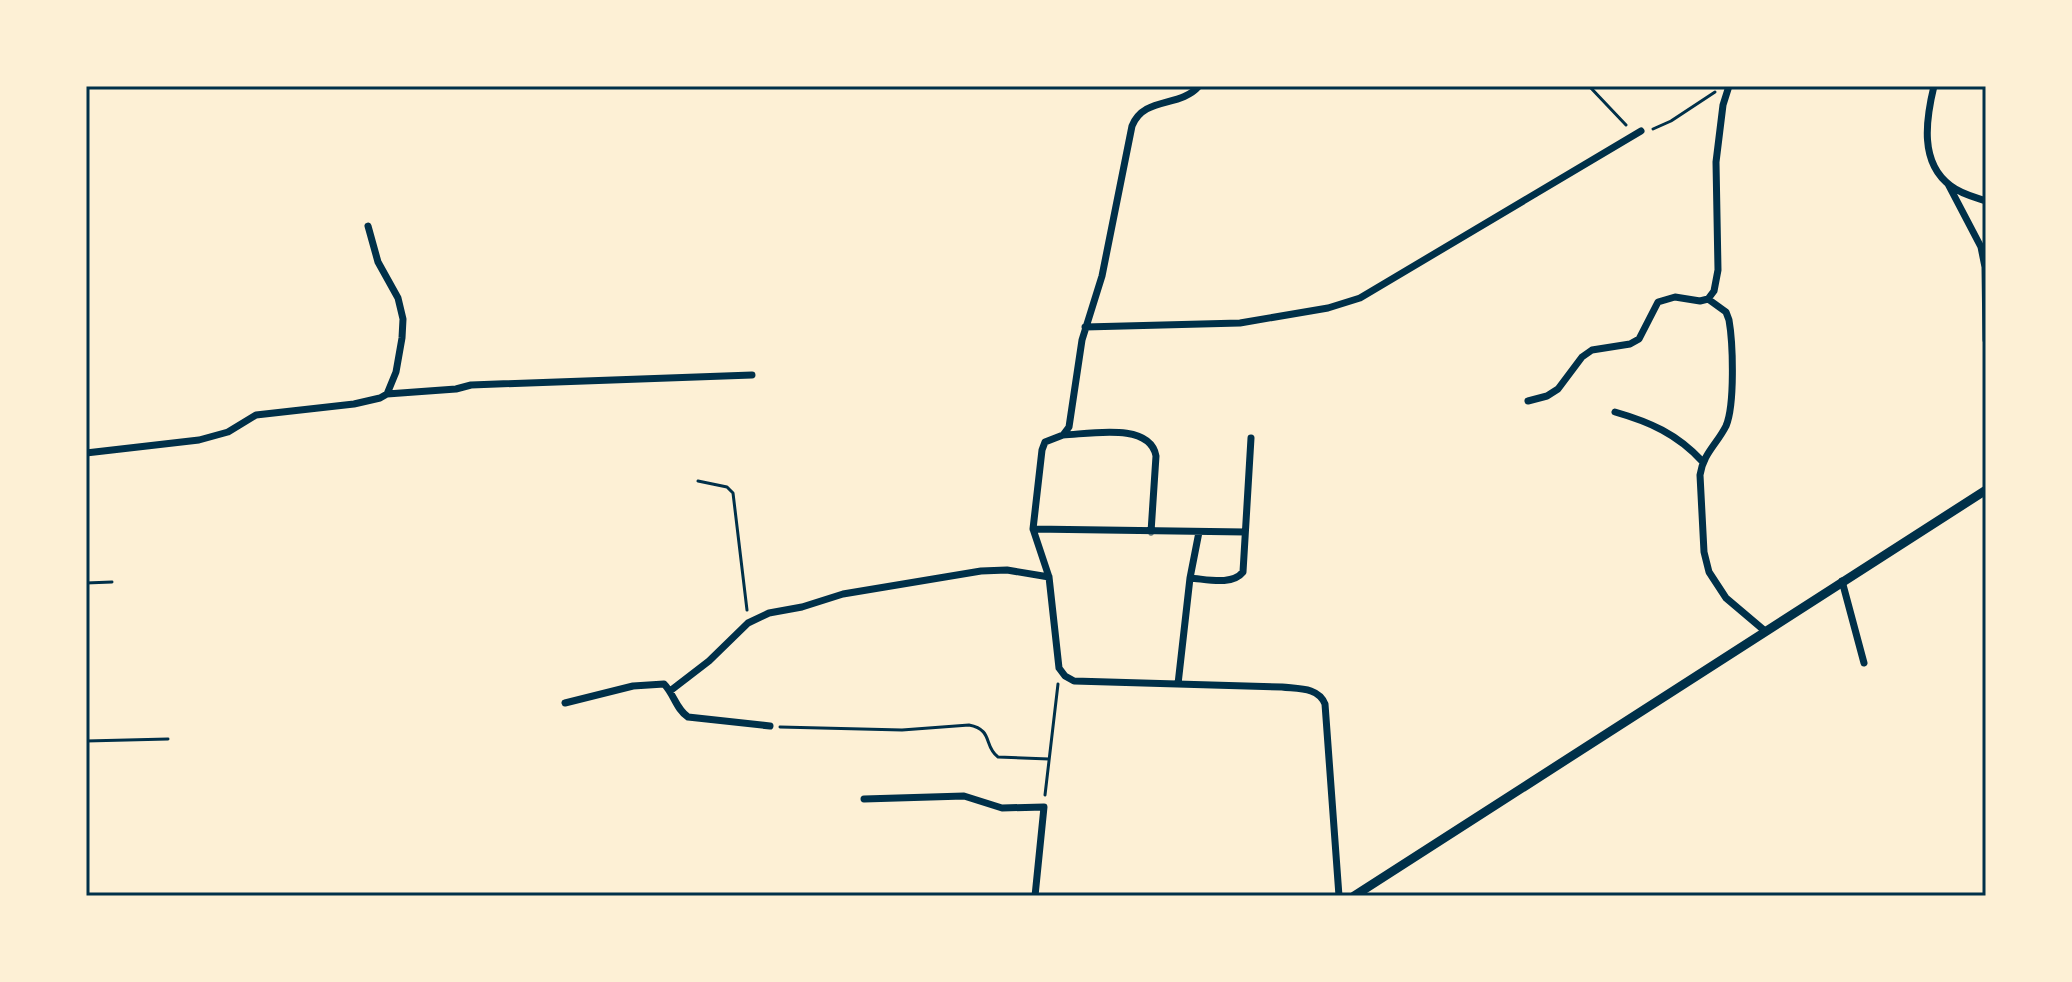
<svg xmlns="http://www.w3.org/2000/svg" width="2072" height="982" font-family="'Fira Sans',sans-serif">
<rect width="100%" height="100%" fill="#fdf0d5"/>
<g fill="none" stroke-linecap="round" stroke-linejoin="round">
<path stroke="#003049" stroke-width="3" d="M 1589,86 L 1626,125
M 1653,129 L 1671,121 L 1715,92
M 698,481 L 727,487 L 733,493 L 747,610
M 86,583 L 112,582
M 780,727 L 902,730 L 969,725 C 994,730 983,746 998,757 L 1049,759
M 86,741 L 168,739
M 1045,795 L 1058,684"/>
<path stroke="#003049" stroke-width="7" d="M 1199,86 C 1180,108 1144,96 1132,126 L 1102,276 L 1082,340 L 1069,427 L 1063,435 L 1045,442 L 1042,450 L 1033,529 L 1049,577 L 1059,668 L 1065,676 L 1074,681 L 1282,687 C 1298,689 1318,687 1325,704 L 1339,896
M 1934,86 C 1926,119 1919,163 1951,186 C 1961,194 1974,197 1986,201
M 1948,184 L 1981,247 L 1985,267 L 1986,340
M 1708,299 L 1726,312 L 1729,320 C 1733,343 1735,405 1726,426 C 1717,444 1703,454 1700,475 L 1704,552 L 1709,572 L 1726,598 L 1765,631
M 1085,327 L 1240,323 L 1328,308 L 1360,298 L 1641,131
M 387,394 L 456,389 L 471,385 L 752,375
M 1528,401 L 1547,396 L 1558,389 L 1582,357 L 1592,350 L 1630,344 L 1639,339 L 1658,302 L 1675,297 L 1700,301 L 1708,299 L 1714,291 L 1718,270 L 1716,162 L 1723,105 L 1729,86
M 1615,412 C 1650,422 1677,434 1702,461
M 1063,435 C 1090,434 1150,422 1156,456 L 1151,532
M 86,453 L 199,440 L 228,432 L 256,415 L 354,404 L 380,398 L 387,394 L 396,372 L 402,338 L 403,319 L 398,298 L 378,262 L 368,226
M 1033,529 L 1245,532
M 1190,578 C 1206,579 1232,586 1243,572 L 1251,438
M 1842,581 L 1864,663
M 1178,684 L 1190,578 L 1199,532
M 670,691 L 709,661 L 748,623 L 769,613 L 802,607 L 843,594 L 981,571 L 1007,570 L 1049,577
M 565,703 L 633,686 L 664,684 C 674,694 676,709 688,717 L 770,726
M 864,799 L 964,796 L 1002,808 L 1044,807 L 1035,896"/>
<path stroke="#003049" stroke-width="9" d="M 1354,896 L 1986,490"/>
</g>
<rect width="2072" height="982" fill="none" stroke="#fdf0d5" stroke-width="176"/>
<rect x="88" y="88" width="1896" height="806" fill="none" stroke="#003049" stroke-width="3"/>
</svg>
